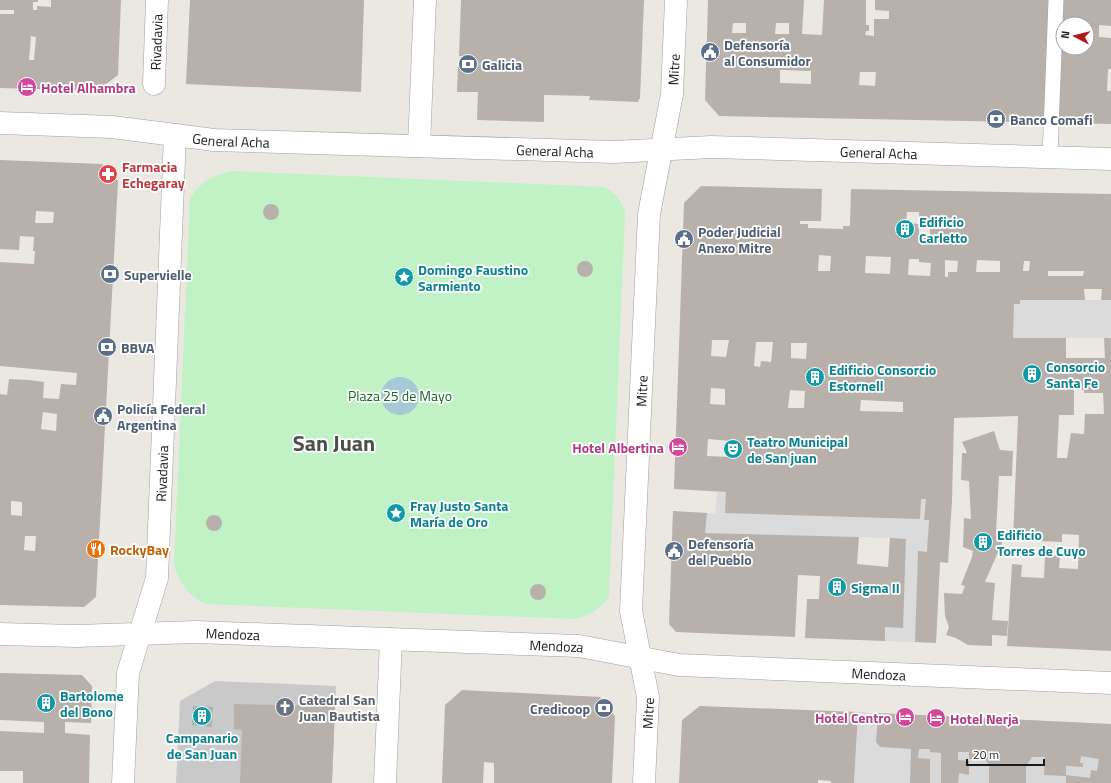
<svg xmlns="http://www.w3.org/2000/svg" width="1111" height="783" font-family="'Titillium Web',sans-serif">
<rect width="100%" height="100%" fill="#ebe8e1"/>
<path fill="#d9d8d8" d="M 878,713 L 1111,724 L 1111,783 L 910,783 L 910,749 L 880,747 L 876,742 Z"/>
<path fill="#c9c9c9" d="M 215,681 L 336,686 L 332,783 L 176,783 L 180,701 Z"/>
<path fill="#c1f2c6" d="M 232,171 L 604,187 C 615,192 623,202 625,213 L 609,597 C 600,609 588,617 574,619 L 205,604 C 189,597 179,582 174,565 L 190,198 C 199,183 214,174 232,171 Z"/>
<path fill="#dbdbdb" d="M 1020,300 L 1111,300 L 1111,338 L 1013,338 L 1014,304 L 1020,304 Z
M 717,492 L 952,500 L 948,563 L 940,562 L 936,643 L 885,641 L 890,538 L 672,532 L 673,511 L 715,514 Z
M 858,712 L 878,713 L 876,742 L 880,747 L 911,749 L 910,783 L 854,783 Z"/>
<path fill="#a5c9d5" d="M381 396a19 19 0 1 1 38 0a19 19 0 1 1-38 0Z"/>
<path fill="#b8b1ab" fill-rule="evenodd" d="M 0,0 L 38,0 L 38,2 L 33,2 L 33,10 L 37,10 L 37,6 L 51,7 L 51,0 L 121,0 L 118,75 L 97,91 L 0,88 L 0,14 L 14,14 L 14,10 L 0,10 ZM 31,36 L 36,37 L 34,60 L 29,60 Z
M 190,0 L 364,0 L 361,92 L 186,84 Z
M 461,0 L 644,0 L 640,99 L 639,99 L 638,102 L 589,100 L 590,96 L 544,95 L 544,122 L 477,120 L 478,92 L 457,92 L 458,65 L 462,66 L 462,56 L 459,56 Z
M 708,0 L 804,0 L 802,34 L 822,35 L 824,0 L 866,0 L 866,25 L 869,25 L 869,31 L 866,31 L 865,35 L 874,36 L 874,19 L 889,19 L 889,11 L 875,10 L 875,0 L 1111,0 L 1111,26 L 1099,25 L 1099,37 L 1111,38 L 1111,69 L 1108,69 L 1107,91 L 1111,91 L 1111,124 L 719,116 L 705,100 ZM 733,23 L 746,23 L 746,33 L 732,33 ZM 776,23 L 789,23 L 789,34 L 775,34 ZM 1063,24 L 1087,24 L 1087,48 L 1063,48 ZM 780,70 L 811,71 L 811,84 L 780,83 ZM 860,72 L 876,72 L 875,86 L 859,85 Z
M 0,160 L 102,164 L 118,181 L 96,597 L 84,607 L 0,605 L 0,394 L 7,395 L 9,379 L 29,380 L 44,382 L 43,398 L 59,399 L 61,384 L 76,385 L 77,373 L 0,366 L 0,262 L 34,264 L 35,251 L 33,251 L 34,237 L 20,236 L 19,250 L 0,249 ZM 36,211 L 54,212 L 53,223 L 35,223 ZM 43,412 L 57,414 L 56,431 L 41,429 ZM 11,501 L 22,502 L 22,516 L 11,515 ZM 25,536 L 36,536 L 35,551 L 24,550 Z
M 701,186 L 822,189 L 821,221 L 800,221 L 800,224 L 808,224 L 808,228 L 843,229 L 843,226 L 850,226 L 851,189 L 1111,194 L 1111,300 L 1101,300 L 1102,289 L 1084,289 L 1085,300 L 1020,300 L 1020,304 L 1014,304 L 1013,338 L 1066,338 L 1066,358 L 1105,358 L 1104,338 L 1111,338 L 1111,651 L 1007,646 L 1012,564 L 1022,565 L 1021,577 L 1044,578 L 1045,555 L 1060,556 L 1059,568 L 1078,569 L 1079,535 L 1062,534 L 1062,542 L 1013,540 L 1018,416 L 954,418 L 952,500 L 948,563 L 940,562 L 936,643 L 915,642 L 918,551 L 927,552 L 929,520 L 924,520 L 926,499 L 921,499 L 920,519 L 725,513 L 726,492 L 674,489 L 684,203 ZM 907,212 L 919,212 L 919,219 L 930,219 L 930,235 L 919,234 L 919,224 L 906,223 ZM 819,255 L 831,256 L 830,271 L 818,271 ZM 866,256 L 891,257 L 890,274 L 865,273 ZM 909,259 L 919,259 L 919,262 L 931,263 L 930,276 L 908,275 ZM 945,260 L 958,261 L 957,272 L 948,272 L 948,277 L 945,277 ZM 977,260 L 1000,261 L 1000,272 L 976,272 ZM 1024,261 L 1030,261 L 1029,271 L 1023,271 ZM 1048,271 L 1084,271 L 1083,276 L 1048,276 ZM 712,340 L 729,340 L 726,357 L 711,356 ZM 756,342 L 773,342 L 771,362 L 761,361 L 760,367 L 754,366 ZM 791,343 L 807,343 L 806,359 L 791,358 ZM 711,388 L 725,389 L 725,405 L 710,404 ZM 1074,389 L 1084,390 L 1084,393 L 1103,393 L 1104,414 L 1085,414 L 1084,434 L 1071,433 L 1067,458 L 1057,458 L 1059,415 L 1074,415 ZM 790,390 L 805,391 L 804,408 L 788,408 ZM 861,400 L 903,402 L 903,412 L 860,411 ZM 708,439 L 731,441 L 729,457 L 707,456 Z
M263 212a8 8 0 1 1 16 0a8 8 0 1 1-16 0Z
M577 269a8 8 0 1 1 16 0a8 8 0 1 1-16 0Z
M 994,431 L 1000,450 L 1013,451 L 1012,476 L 999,476 L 996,533 L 1005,536 L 985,582 L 995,583 L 992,620 L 1008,621 L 1007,636 L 992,635 L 992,646 L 968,645 L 956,638 L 946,635 L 949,627 L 945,616 L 944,593 L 962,594 L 965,586 L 961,585 L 972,557 L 973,551 L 963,547 L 964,518 L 971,519 L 969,481 L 961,480 L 962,453 L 967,453 L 962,442 Z
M 673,511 L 707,513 L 705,533 L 859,537 L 857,564 L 888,567 L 890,538 L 906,539 L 903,628 L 885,627 L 885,641 L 805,638 L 807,599 L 819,599 L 820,576 L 798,575 L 795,637 L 676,632 L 669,624 Z
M206 523a8 8 0 1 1 16 0a8 8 0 1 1-16 0Z
M530 592a8 8 0 1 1 16 0a8 8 0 1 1-16 0Z
M 0,673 L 82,675 L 92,686 L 91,723 L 65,722 L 65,733 L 90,735 L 89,783 L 23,783 L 23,771 L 0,771 L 0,731 L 44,733 L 44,722 L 0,720 Z
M 462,690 L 600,697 L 615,716 L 612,783 L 494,783 L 494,763 L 484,762 L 483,783 L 442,783 L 445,705 Z
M 234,704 L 335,706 L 332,783 L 240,783 L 242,730 L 234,729 Z
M 193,706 L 213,707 L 212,727 L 192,725 Z
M 700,706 L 858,712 L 854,783 L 831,783 L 831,781 L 818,780 L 818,783 L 679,783 L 682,720 Z
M 878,713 L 1111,724 L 1111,783 L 1066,783 L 1066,776 L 1044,775 L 1045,757 L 1032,757 L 1026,767 L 1026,783 L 989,783 L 989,765 L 985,759 L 969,759 L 969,752 L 958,752 L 958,760 L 969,761 L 969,775 L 959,773 L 958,783 L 941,783 L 941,753 L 930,752 L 930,749 L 919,749 L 918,758 L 930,759 L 930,783 L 910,783 L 911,749 L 880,747 L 876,742 ZM 1081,756 L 1099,759 L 1097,771 L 1091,770 L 1090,778 L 1066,775 L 1066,766 L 1083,767 L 1083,763 L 1080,763 Z"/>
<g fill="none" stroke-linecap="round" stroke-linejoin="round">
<g stroke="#9f9f9f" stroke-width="16">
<path id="lane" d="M 1050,157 L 1056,0"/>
</g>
<g stroke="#9f9f9f" stroke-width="23">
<g id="street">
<path id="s1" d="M 154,84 L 157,0"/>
<path id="s2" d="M 0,123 L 112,127 L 214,140 L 614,152 L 711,147 L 1111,159"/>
<path d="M 419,146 L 425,0"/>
<path id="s3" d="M 0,634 L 76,636 L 196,632 L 579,646 L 679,665 L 1111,683"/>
<path id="s4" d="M 123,783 L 128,673 L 157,578 L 175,135"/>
<path d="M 385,783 L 391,639"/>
<path id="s5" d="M 644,783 L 648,697 L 631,611 L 649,214 L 672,94 L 676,0"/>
</g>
</g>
<use href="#lane" stroke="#fff" stroke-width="15"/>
<use href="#street" stroke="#fff" stroke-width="22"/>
</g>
<defs>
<g id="civic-disc" transform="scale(1)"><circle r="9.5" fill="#5c6f8a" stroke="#fff"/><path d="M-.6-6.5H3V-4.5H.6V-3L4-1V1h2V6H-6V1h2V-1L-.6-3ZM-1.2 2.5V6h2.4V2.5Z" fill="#fff"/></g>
<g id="bank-disc" transform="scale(1)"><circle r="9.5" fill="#5c6f8a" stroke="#fff"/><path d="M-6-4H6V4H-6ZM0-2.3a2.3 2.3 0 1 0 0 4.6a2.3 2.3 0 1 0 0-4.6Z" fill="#fff"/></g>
<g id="hotel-disc" transform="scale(1)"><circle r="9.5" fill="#d1479c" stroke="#fff"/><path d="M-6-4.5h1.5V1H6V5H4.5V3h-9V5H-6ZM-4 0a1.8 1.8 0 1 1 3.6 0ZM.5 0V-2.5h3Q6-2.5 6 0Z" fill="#fff"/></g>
<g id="pharmacy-disc" transform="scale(1)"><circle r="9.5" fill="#e0444e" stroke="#fff"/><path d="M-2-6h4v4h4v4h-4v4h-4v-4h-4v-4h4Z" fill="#fff"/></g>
<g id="building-disc" transform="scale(1)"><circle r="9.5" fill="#0f9aa8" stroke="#fff"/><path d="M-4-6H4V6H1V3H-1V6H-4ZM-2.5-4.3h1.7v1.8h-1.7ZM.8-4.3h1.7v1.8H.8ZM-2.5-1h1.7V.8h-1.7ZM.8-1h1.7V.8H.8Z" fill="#fff"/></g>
<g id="sight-disc" transform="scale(1)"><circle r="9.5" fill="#0f9aa8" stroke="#fff"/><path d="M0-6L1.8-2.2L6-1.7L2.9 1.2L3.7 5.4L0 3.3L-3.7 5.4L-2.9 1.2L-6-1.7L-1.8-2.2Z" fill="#fff"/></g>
<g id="theatre-disc" transform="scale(1)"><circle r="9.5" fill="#0f9aa8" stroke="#fff"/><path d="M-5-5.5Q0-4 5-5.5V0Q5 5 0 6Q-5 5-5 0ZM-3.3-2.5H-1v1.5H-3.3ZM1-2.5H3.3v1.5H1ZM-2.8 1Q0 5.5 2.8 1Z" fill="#fff"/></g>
<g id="restaurant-disc" transform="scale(1)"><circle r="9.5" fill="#e8710a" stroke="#fff"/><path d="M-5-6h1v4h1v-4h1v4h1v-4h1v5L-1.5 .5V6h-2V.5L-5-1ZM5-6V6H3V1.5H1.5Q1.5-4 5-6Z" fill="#fff"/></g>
<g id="church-disc" transform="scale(1)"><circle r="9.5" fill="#6b7280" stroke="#fff"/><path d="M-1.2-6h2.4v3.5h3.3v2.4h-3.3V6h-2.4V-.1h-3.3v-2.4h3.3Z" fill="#fff"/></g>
</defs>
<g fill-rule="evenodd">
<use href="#civic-disc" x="710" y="52"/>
<use href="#bank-disc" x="468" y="64"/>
<use href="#hotel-disc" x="27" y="87"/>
<use href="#bank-disc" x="996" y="119"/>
<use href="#pharmacy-disc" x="108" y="174"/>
<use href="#building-disc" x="905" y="229"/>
<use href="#civic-disc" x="684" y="239"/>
<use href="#bank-disc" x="110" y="274"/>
<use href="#sight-disc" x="404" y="277"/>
<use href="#bank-disc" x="107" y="347"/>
<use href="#building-disc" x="1032" y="374"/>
<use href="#building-disc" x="815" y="377"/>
<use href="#civic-disc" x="103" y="416"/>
<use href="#hotel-disc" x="678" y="447"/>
<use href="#theatre-disc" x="733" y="449"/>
<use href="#sight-disc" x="396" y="513"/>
<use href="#building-disc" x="983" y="542"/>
<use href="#restaurant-disc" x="96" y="549"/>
<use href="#civic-disc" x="674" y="551"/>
<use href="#building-disc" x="837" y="587"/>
<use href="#building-disc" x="46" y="703"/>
<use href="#church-disc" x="285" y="707"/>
<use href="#bank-disc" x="604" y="708"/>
<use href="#building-disc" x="202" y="716"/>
<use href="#hotel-disc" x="905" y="717"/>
<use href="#hotel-disc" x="936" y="718"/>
</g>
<g text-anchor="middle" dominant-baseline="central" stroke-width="3.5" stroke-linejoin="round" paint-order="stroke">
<g font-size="14" fill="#1b1b1b" stroke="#fff">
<text stroke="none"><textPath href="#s1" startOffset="42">Rivadavia</textPath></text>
<text stroke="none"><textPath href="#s5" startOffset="718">Mitre</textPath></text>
<text stroke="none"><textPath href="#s2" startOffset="232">General Acha</textPath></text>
<text stroke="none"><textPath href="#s2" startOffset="556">General Acha</textPath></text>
<text stroke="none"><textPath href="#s2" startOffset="880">General Acha</textPath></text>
<text stroke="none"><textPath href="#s5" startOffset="394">Mitre</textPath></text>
<text stroke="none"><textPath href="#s4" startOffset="314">Rivadavia</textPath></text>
<text stroke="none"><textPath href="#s3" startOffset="233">Mendoza</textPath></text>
<text stroke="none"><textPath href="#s3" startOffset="557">Mendoza</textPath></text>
<text stroke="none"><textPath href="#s3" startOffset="881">Mendoza</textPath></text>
<text stroke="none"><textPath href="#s5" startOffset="70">Mitre</textPath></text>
</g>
<g font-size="14" font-weight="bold" fill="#4e5e75" stroke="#fff" text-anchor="start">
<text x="724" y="44">Defensoría<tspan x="724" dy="16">al Consumidor</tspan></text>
<text x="482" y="64">Galicia</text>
<text x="1010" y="119">Banco Comafi</text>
<text x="698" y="231">Poder Judicial<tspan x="698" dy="16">Anexo Mitre</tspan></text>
<text x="124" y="274">Supervielle</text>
<text x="121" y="347">BBVA</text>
<text x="117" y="408">Policía Federal<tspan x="117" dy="16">Argentina</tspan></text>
<text x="688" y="543">Defensoría<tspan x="688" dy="16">del Pueblo</tspan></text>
<text x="590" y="708" text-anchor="end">Credicoop</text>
</g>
<g font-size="14" font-weight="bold" fill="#b23c85" stroke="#fff" text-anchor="start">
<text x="41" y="87">Hotel Alhambra</text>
<text x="664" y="447" text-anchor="end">Hotel Albertina</text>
<text x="891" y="717" text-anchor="end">Hotel Centro</text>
<text x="950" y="718">Hotel Nerja</text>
</g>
<g font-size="14" font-weight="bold" fill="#be3a42" stroke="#fff" text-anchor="start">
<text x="122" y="166">Farmacia<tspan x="122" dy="16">Echegaray</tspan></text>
</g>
<g font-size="14" font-weight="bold" fill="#0d838f" stroke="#fff" text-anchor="start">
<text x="919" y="221">Edificio<tspan x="919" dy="16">Carletto</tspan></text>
<text x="418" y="269">Domingo Faustino<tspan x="418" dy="16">Sarmiento</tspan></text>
<text x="1046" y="366">Consorcio<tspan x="1046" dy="16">Santa Fe</tspan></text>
<text x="829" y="369">Edificio Consorcio<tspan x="829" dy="16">Estornell</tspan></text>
<text x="747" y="441">Teatro Municipal<tspan x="747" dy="16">de San juan</tspan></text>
<text x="410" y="505">Fray Justo Santa<tspan x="410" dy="16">María de Oro</tspan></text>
<text x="997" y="534">Edificio<tspan x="997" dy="16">Torres de Cuyo</tspan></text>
<text x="851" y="587">Sigma II</text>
<text x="60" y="695">Bartolome<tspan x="60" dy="16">del Bono</tspan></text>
<text x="202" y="737" text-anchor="middle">Campanario<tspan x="202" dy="16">de San Juan</tspan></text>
</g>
<g font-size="14" fill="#166b1f" stroke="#fff">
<text x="400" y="395">Plaza 25 de Mayo</text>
</g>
<g font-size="14" font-weight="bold" fill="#c56008" stroke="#fff" text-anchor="start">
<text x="110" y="549">RockyBay</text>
</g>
<g font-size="14" font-weight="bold" fill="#5b616d" stroke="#fff" text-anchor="start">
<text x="299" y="699">Catedral San<tspan x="299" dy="16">Juan Bautista</tspan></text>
</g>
<g font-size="22" font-weight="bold" fill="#4e4e4e" stroke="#fff">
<text x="334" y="443">San Juan</text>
</g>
</g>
<g transform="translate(1075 36) rotate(277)"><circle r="19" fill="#ffffff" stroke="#a4a4a4"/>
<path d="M0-3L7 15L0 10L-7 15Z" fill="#b11714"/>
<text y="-6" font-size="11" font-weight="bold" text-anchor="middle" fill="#1b1b1b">N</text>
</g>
<path d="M967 759v6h77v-6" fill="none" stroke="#1b1b1b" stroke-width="2"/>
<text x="973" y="759" font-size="12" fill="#1b1b1b" stroke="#ffffff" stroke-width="3" paint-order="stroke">20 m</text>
</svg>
